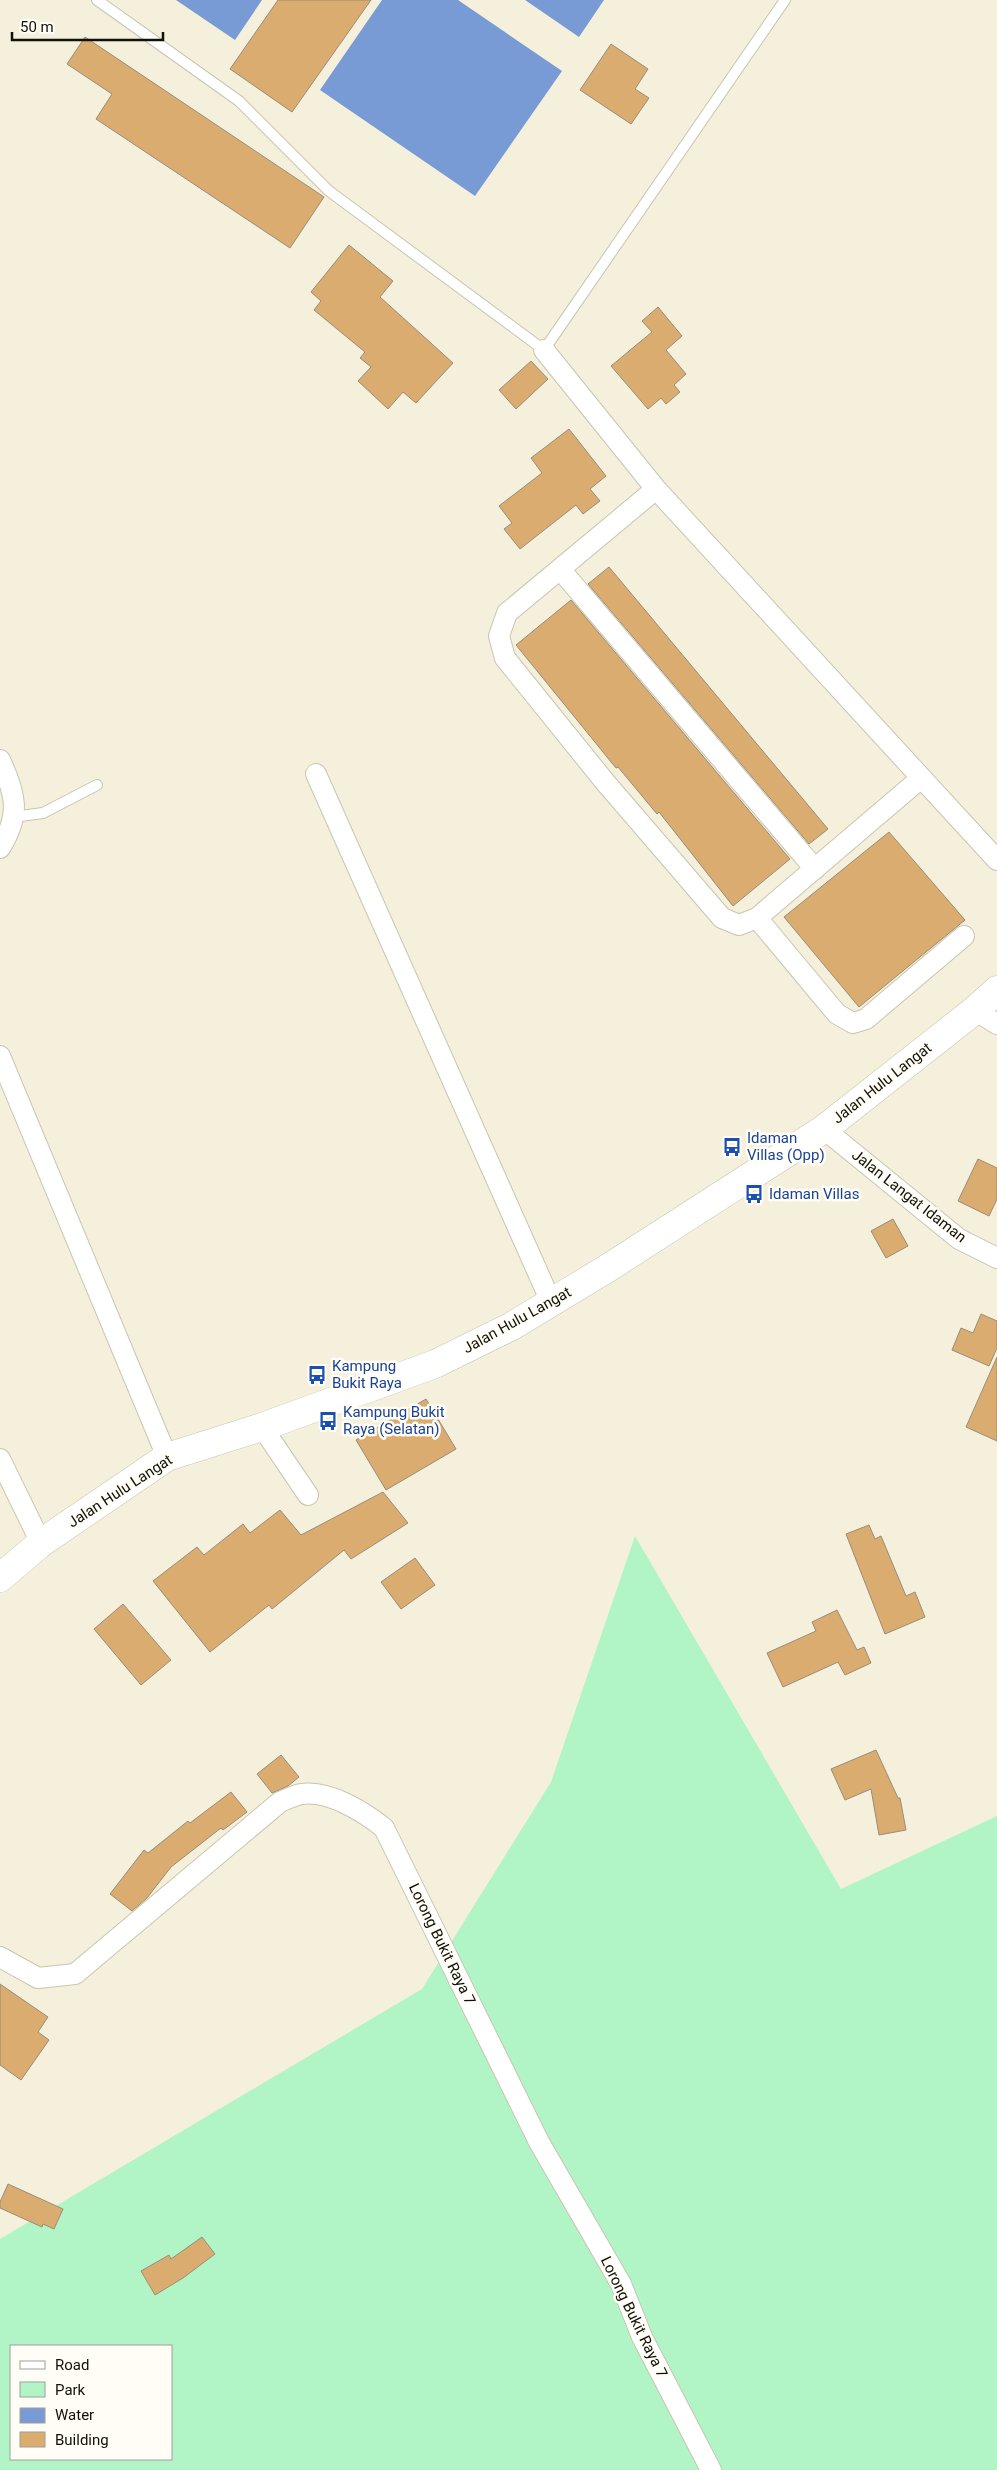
<svg xmlns="http://www.w3.org/2000/svg" width="997" height="2470" font-family="Roboto,sans-serif">
<rect width="100%" height="100%" fill="#f4f0db"/>
<path fill="#b1f5c6" fill-rule="evenodd" d="M 635,1536 L 841,1889 L 997,1816 L 997,2470 L 0,2470 L 0,2239 L 422,1989 L 551,1782 ZM 11,2346 L 171,2346 L 171,2459 L 11,2459 Z"/>
<path fill="#789bd5" d="M 176,0 L 262,0 L 235,40 Z
M 382,0 L 458,0 L 562,71 L 475,196 L 320,90 Z
M 525,0 L 604,0 L 579,37 Z"/>
<path fill="#daac6f" stroke="#9a8c7b" d="M 278,0 L 371,0 L 292,112 L 230,69 Z
M 85,37 L 324,197 L 290,248 L 96,119 L 112,94 L 67,64 Z
M 611,44 L 648,69 L 635,89 L 649,98 L 631,124 L 580,90 Z
M 349,245 L 393,281 L 380,297 L 453,363 L 416,403 L 403,392 L 388,409 L 358,381 L 371,367 L 360,358 L 365,352 L 314,310 L 321,301 L 311,292 Z
M 658,307 L 682,336 L 666,350 L 686,374 L 674,385 L 680,392 L 666,404 L 661,398 L 648,409 L 611,366 L 652,332 L 642,321 Z
M 531,361 L 548,379 L 516,409 L 499,390 Z
M 569,429 L 606,476 L 590,489 L 600,501 L 583,514 L 576,505 L 520,549 L 504,529 L 512,523 L 499,506 L 542,473 L 531,458 Z
M 609,567 L 828,829 L 809,844 L 588,584 Z
M 571,600 L 790,859 L 733,906 L 659,812 L 657,814 L 618,767 L 616,768 L 516,645 Z
M 889,832 L 965,920 L 859,1007 L 784,917 Z
M 978,1159 L 997,1168 L 997,1199 L 989,1216 L 958,1201 Z
M 893,1219 L 908,1246 L 886,1258 L 871,1231 Z
M 981,1314 L 997,1321 L 997,1348 L 989,1366 L 952,1350 L 961,1328 L 973,1333 Z
M 997,1357 L 997,1441 L 966,1427 Z
M 426,1399 L 456,1449 L 386,1490 L 356,1440 Z
M 383,1492 L 408,1523 L 351,1559 L 344,1550 L 272,1609 L 269,1605 L 210,1652 L 153,1581 L 197,1547 L 204,1555 L 243,1524 L 250,1533 L 280,1510 L 301,1535 Z
M 869,1525 L 875,1539 L 881,1536 L 906,1596 L 915,1592 L 925,1617 L 885,1634 L 846,1534 Z
M 415,1558 L 435,1585 L 401,1609 L 381,1582 Z
M 123,1604 L 171,1660 L 141,1685 L 94,1629 Z
M 837,1610 L 857,1650 L 864,1647 L 871,1663 L 845,1675 L 838,1662 L 783,1687 L 767,1653 L 816,1631 L 812,1622 Z
M 876,1750 L 898,1798 L 900,1798 L 906,1830 L 879,1835 L 871,1789 L 845,1800 L 831,1769 Z
M 281,1755 L 299,1777 L 288,1786 L 272,1793 L 257,1774 Z
M 231,1792 L 247,1812 L 223,1830 L 221,1828 L 171,1867 L 147,1898 L 132,1911 L 110,1894 L 144,1850 L 148,1853 L 188,1821 L 190,1823 Z
M 0,1984 L 48,2017 L 38,2032 L 49,2040 L 21,2080 L 0,2065 Z
M 8,2184 L 63,2209 L 54,2229 L 43,2224 L 42,2227 L 0,2208 L 0,2202 Z
M 202,2237 L 215,2254 L 183,2278 L 155,2295 L 141,2271 L 169,2255 L 171,2259 Z"/>
<g fill="none" stroke-linecap="round" stroke-linejoin="round">
<g stroke="#c9c5b0" stroke-width="12">
<path id="service" d="M 97,0 L 239,101 L 329,191 L 544,350 L 785,0
M 13,817 L 43,813 L 97,785"/>
</g>
<g stroke="#c9c5b0" stroke-width="22">
<path id="minor" d="M 544,350 L 656,489 L 997,860
M 656,489 L 507,613 L 499,636 L 505,658 L 605,782 L 722,918 L 739,925 L 757,918 L 920,779
M 560,569 L 815,869
M 0,760 C 16,794 21,815 0,848
M 316,774 L 551,1302
M 757,918 L 837,1014 L 853,1023 L 866,1019 L 964,936
M 975,1010 L 997,1024
M 0,1056 L 167,1457
M 824,1129 L 959,1239 L 997,1258
M 262,1427 L 308,1495
M 0,1459 L 41,1543
M 0,1957 L 38,1978 L 75,1974 L 280,1802 C 287,1799 295,1795 302,1794 C 329,1790 364,1812 384,1828 L 539,2142 L 621,2284 L 642,2337 L 711,2470"/>
</g>
<g stroke="#c9c5b0" stroke-width="29">
<path id="secondary" d="M 0,1578 L 41,1543 L 167,1457 L 262,1427 L 435,1364 L 512,1326 L 608,1268 L 824,1129 L 975,1010 L 997,990"/>
</g>
<use href="#service" stroke="#fff" stroke-width="10"/>
<use href="#minor" stroke="#fff" stroke-width="20"/>
<use href="#secondary" stroke="#fff" stroke-width="28"/>
</g>
<defs>
<g id="bus-bare" transform="scale(1.5)"><path d="M-5-6H5V4H4V6H2V4H-2V6H-4V4H-5ZM-3.5-4V0h7V-4ZM-3.5 1.2v1.5H-2V1.2ZM2 1.2v1.5H3.5V1.2Z" fill="#1a4fb4" stroke="#fffdf5" stroke-width="2.5" paint-order="stroke"/></g>
</defs>
<g fill-rule="evenodd">
<use href="#bus-bare" x="732" y="1147"/>
<use href="#bus-bare" x="754" y="1194"/>
<use href="#bus-bare" x="317" y="1375"/>
<use href="#bus-bare" x="328" y="1421"/>
</g>
<g text-anchor="middle" dominant-baseline="central" stroke-width="5" stroke-linejoin="round" paint-order="stroke">
<g font-size="15" fill="#121109" stroke="#fffdf5">
<text transform="translate(882 1083) rotate(-38)">Jalan Hulu Langat</text>
<text transform="translate(909 1196) rotate(38)">Jalan Langat Idaman</text>
<text transform="translate(517 1320) rotate(-29)">Jalan Hulu Langat</text>
<text transform="translate(120 1491) rotate(-33)">Jalan Hulu Langat</text>
<text transform="translate(442 1944) rotate(64)">Lorong Bukit Raya 7</text>
<text transform="translate(634 2317) rotate(64)">Lorong Bukit Raya 7</text>
</g>
<g font-size="15" fill="#164399" stroke="#fffdf5" text-anchor="start">
<text x="747" y="1138">Idaman<tspan x="747" dy="17">Villas (Opp)</tspan></text>
<text x="769" y="1194">Idaman Villas</text>
<text x="332" y="1366">Kampung<tspan x="332" dy="17">Bukit Raya</tspan></text>
<text x="343" y="1412">Kampung Bukit<tspan x="343" dy="17">Raya (Selatan)</tspan></text>
</g>
</g>
<rect x="10" y="2345" width="162" height="115" fill="#fffdf5" stroke="#a09f97"/>
<rect x="20" y="2361" width="25" height="8" fill="#ffffff" stroke="#a09f97"/>
<text x="55" y="2370" font-size="15" fill="#121109">Road</text>
<rect x="20" y="2382" width="25" height="15" fill="#b1f5c6" stroke="#a09f97"/>
<text x="55" y="2395" font-size="15" fill="#121109">Park</text>
<rect x="20" y="2408" width="25" height="15" fill="#789bd5" stroke="#a09f97"/>
<text x="55" y="2420" font-size="15" fill="#121109">Water</text>
<rect x="20" y="2432" width="25" height="15" fill="#daac6f" stroke="#a09f97"/>
<text x="55" y="2445" font-size="15" fill="#121109">Building</text>
<path d="M12 32v8h151v-8" fill="none" stroke="#121109" stroke-width="2.5"/>
<text x="20" y="32" font-size="15" fill="#121109" stroke="#fffdf5" stroke-width="4" paint-order="stroke">50 m</text>
</svg>
